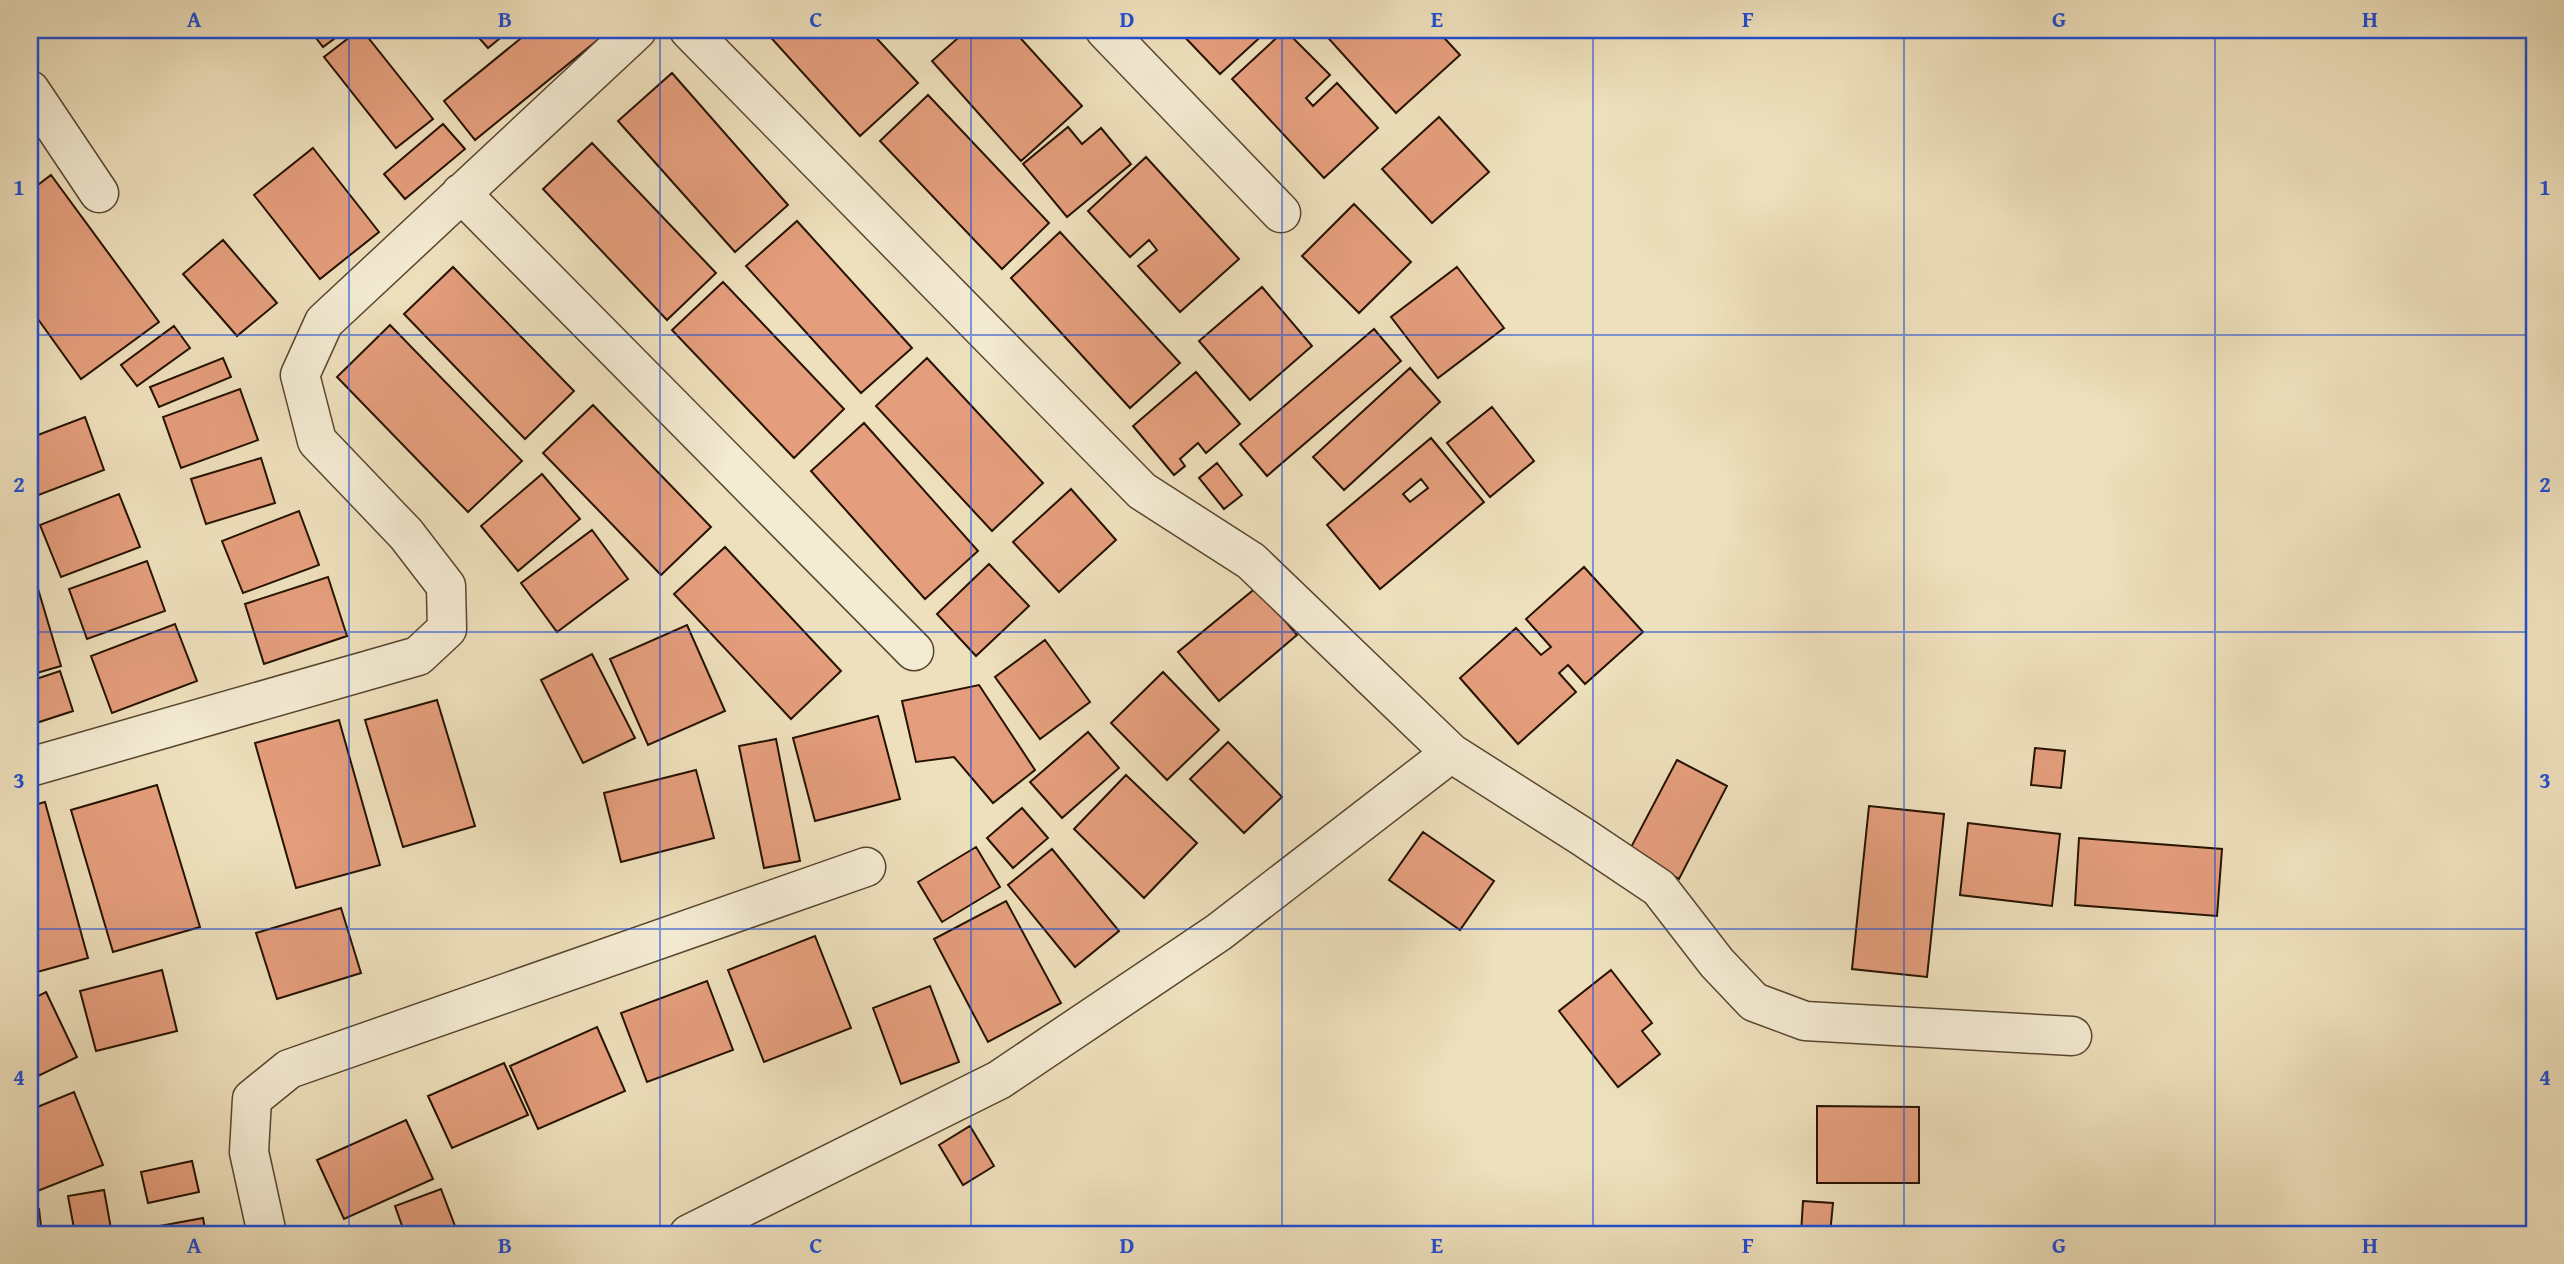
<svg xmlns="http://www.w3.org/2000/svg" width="2564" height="1264" font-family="'Gentium Book Plus',serif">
<rect width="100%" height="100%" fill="#eee0bc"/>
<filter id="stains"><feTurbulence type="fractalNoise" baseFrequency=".00286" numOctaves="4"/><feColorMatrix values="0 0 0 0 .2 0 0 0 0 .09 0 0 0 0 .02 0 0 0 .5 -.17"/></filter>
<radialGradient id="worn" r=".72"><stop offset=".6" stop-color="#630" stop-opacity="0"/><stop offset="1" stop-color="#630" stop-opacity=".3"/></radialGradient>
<path fill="#e59e7d" stroke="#261201" stroke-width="2" fill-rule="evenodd" d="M 310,30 L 346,30 L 323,47 Z
M 359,30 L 362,30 L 433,119 L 396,148 L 324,57 Z
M 472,30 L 510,30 L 488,48 Z
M 531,30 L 537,30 L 540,33 L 545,30 L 610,30 L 475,140 L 444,101 Z
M 764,30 L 869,30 L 918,83 L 860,136 Z
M 967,30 L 1013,30 L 1082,106 L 1021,161 L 932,61 Z
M 1178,30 L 1268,30 L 1220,74 Z
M 1285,30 L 1330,75 L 1306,98 L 1313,106 L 1337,83 L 1378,128 L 1324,178 L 1232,79 Z
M 1321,30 L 1437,30 L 1460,55 L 1396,113 Z
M 672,73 L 788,205 L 735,252 L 618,121 Z
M 928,95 L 1049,223 L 1002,269 L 880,141 Z
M 1439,117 L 1489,172 L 1432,223 L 1382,169 Z
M 443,124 L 465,149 L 405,199 L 384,174 Z
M 1068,127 L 1082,144 L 1101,128 L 1131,164 L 1067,217 L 1023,164 Z
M 592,143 L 716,273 L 667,320 L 543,189 Z
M 313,148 L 379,232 L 320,279 L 254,195 Z
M 1146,157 L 1239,259 L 1180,312 L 1138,266 L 1157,250 L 1149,240 L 1130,257 L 1088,211 Z
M 51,175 L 159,322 L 81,379 L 30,308 L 30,191 Z
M 1354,204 L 1411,262 L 1359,313 L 1302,256 Z
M 797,221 L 912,348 L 861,393 L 746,266 Z
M 1060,232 L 1180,363 L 1130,408 L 1011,278 Z
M 223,240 L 277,303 L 237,336 L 183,274 Z
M 453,267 L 574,391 L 525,439 L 404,314 Z
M 1457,267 L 1504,328 L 1438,378 L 1391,317 Z
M 723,282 L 844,409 L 794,458 L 672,330 Z
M 1262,287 L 1312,346 L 1250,400 L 1199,341 Z
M 390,325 L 522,461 L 468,512 L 337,377 Z
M 174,326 L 190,348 L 137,386 L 121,365 Z
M 1374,329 L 1401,361 L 1267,476 L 1240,444 Z
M 223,358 L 231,377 L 159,407 L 150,387 Z
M 927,358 L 1043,483 L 992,531 L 876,406 Z
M 1410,368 L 1440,402 L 1344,490 L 1313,457 Z
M 1196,372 L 1240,424 L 1206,453 L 1198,443 L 1180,459 L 1185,466 L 1174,475 L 1133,426 Z
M 240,389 L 258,440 L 181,468 L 163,417 Z
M 593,405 L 711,527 L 661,575 L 543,453 Z
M 1492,407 L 1534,461 L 1490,497 L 1447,443 Z
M 85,417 L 104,470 L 36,496 L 30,479 L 30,438 Z
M 864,423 L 978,551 L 925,599 L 811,471 Z
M 1431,438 L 1484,502 L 1380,589 L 1327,525 ZM 1421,479 L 1428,488 L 1410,502 L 1403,494 Z
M 261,458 L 275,503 L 206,524 L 191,479 Z
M 1217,463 L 1242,495 L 1224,509 L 1199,478 Z
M 542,474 L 580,519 L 518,571 L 481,526 Z
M 1071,489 L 1116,540 L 1059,592 L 1013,542 Z
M 119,494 L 140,547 L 61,577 L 40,525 Z
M 299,511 L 319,565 L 243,593 L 222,541 Z
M 592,530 L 628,579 L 557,632 L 521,583 Z
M 725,547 L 841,671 L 791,719 L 674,594 Z
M 147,561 L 165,611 L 87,639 L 69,589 Z
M 30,562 L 61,666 L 30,675 Z
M 989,564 L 1029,606 L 976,656 L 937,614 Z
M 1584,567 L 1643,632 L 1585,684 L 1568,665 L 1559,673 L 1576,692 L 1518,744 L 1460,678 L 1516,628 L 1541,655 L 1551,647 L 1526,619 Z
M 328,577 L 347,636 L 264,664 L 245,604 Z
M 1257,587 L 1297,635 L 1219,701 L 1178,652 Z
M 175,624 L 197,681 L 112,713 L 91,656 Z
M 687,625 L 725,711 L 648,745 L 610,659 Z
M 1045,640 L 1090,702 L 1040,739 L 995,677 Z
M 592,654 L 635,738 L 583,763 L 541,680 Z
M 60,671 L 73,711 L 30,725 L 30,681 Z
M 1163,672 L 1219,730 L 1167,780 L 1111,723 Z
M 979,685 L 1035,770 L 993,803 L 954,757 L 916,762 L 902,701 Z
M 437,700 L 475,826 L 403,847 L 365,720 Z
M 878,716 L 900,799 L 815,821 L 793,738 Z
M 339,720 L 380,865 L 296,888 L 255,743 Z
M 1088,732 L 1119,768 L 1062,818 L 1030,782 Z
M 776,739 L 800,861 L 764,868 L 739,746 Z
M 1228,742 L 1282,797 L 1244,833 L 1190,779 Z
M 2035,748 L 2065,751 L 2061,788 L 2031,785 Z
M 1677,760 L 1727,786 L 1679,879 L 1628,853 Z
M 696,770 L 714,838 L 621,862 L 604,793 Z
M 1126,775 L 1197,843 L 1144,898 L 1074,829 Z
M 157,785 L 200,927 L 113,952 L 71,810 Z
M 45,802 L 88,958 L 30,974 L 30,806 Z
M 1869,806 L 1944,814 L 1927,977 L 1852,969 Z
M 1022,808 L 1048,838 L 1013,868 L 987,838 Z
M 1968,823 L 2060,834 L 2052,906 L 1960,895 Z
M 1423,832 L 1494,881 L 1460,930 L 1389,880 Z
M 2079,838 L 2222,849 L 2217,916 L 2075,905 Z
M 976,847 L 1000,887 L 942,922 L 918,882 Z
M 1052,849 L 1119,931 L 1075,967 L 1008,885 Z
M 1006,901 L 1061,1003 L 988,1042 L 934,939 Z
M 341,908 L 361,973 L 277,999 L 256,933 Z
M 815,936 L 851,1028 L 764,1062 L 728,970 Z
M 162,970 L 177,1031 L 96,1051 L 80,991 Z
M 1611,970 L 1652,1023 L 1642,1031 L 1660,1054 L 1618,1087 L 1559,1011 Z
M 707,981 L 733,1050 L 647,1082 L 621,1013 Z
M 930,986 L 959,1062 L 901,1084 L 873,1008 Z
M 46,992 L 77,1057 L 30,1080 L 30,1000 Z
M 597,1027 L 625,1091 L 538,1129 L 510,1066 Z
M 504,1063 L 528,1115 L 452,1148 L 428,1096 Z
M 74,1092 L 103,1165 L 30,1194 L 30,1110 Z
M 1817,1106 L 1919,1107 L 1919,1183 L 1817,1183 Z
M 406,1120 L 433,1179 L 344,1219 L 317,1160 Z
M 970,1126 L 994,1166 L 963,1185 L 939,1145 Z
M 192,1161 L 199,1192 L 148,1203 L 141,1172 Z
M 441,1189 L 458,1234 L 405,1234 L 395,1206 Z
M 104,1190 L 112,1234 L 75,1234 L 68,1196 Z
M 1803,1201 L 1833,1203 L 1830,1234 L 1801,1234 Z
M 39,1209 L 42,1234 L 30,1234 L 30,1210 Z
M 203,1218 L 206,1234 L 117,1234 Z"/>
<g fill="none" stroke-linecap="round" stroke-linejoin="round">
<g stroke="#584630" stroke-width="41">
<path id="minor" d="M 689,30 L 1142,491 L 1251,561 L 1451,753 L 1583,837 L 1659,888 L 1717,963 L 1754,1002 L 1805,1021 L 2072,1036
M 1105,30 L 1281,213
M 30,90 L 99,193
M 461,193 L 914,651
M 30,767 L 418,656 L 447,629 L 446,586 L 406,534 L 317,441 L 300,375 L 324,322 L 637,30
M 267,1234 L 249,1152 L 252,1099 L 289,1069 L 866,867
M 689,1234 L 999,1080 L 1219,932 L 1451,753"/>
</g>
<use href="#minor" stroke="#f4ebd3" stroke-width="38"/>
</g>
<path fill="none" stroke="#1d4ed8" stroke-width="2" stroke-opacity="0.55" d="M 349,30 L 349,1234M 660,30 L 660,1234M 971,30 L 971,1234M 1282,30 L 1282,1234M 1593,30 L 1593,1234M 1904,30 L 1904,1234M 2215,30 L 2215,1234M 30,335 L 2534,335M 30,632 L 2534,632M 30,929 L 2534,929"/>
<rect width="2564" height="1264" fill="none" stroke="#eee0bc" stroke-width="77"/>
<rect x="38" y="38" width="2488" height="1188" fill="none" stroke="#1d4ed8" stroke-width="2.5"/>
<g font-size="23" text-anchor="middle" font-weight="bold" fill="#1d4ed8">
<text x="194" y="27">A</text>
<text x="505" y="27">B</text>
<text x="816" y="27">C</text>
<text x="1127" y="27">D</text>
<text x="1437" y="27">E</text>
<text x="1748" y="27">F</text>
<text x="2059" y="27">G</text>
<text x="2370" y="27">H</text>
<text x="19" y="195">1</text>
<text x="2545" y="195">1</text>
<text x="19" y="492">2</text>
<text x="2545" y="492">2</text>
<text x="19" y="788">3</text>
<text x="2545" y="788">3</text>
<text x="19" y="1085">4</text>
<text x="2545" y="1085">4</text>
<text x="194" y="1253">A</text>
<text x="505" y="1253">B</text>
<text x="816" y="1253">C</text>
<text x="1127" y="1253">D</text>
<text x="1437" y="1253">E</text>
<text x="1748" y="1253">F</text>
<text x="2059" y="1253">G</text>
<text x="2370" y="1253">H</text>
</g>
<rect width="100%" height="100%" filter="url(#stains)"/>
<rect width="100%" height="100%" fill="url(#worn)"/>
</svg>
